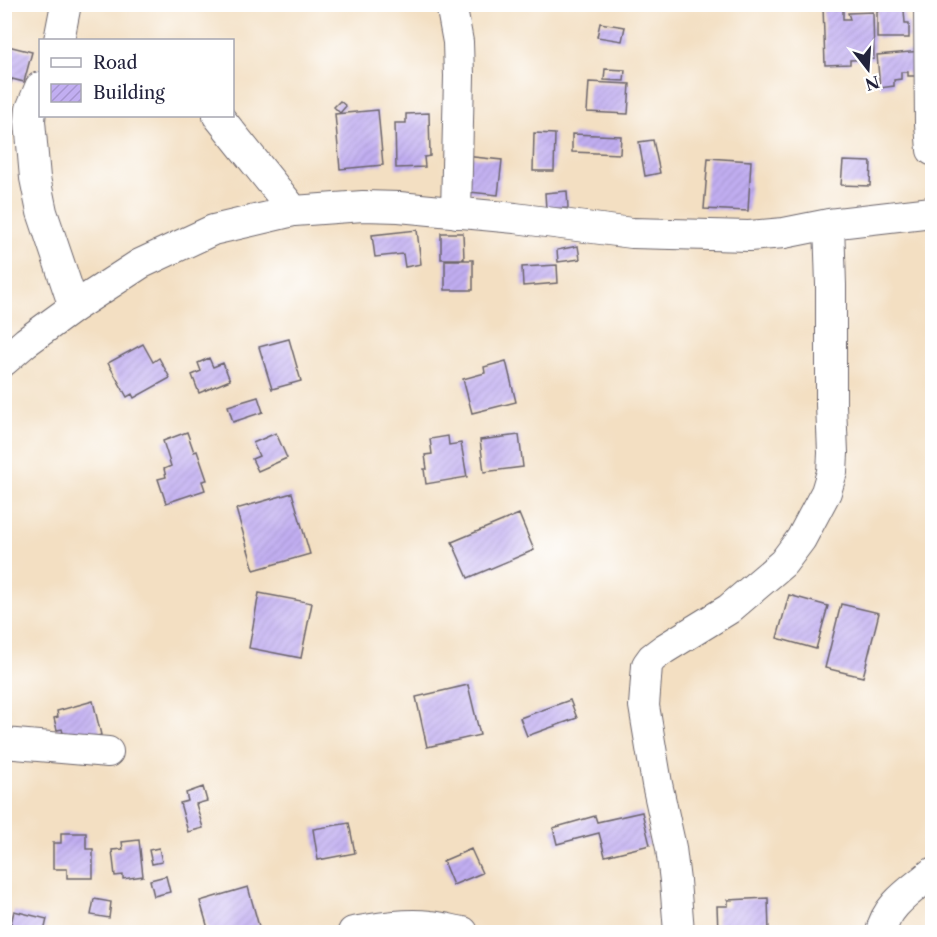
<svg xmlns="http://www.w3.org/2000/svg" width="937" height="937" font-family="'Libre Caslon Text',serif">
<defs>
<pattern id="building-hatch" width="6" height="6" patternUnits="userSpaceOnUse" patternTransform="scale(1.5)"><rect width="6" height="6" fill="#c1aef1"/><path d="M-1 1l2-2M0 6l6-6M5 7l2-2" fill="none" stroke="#a695d0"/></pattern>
</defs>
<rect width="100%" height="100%" fill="#fff"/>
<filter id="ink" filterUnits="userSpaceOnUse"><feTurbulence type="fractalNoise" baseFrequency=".0167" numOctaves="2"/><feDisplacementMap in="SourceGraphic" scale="12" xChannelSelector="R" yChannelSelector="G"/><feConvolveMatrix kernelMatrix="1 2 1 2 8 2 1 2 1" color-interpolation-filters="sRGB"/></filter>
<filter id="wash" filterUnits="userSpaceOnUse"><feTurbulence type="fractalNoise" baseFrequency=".008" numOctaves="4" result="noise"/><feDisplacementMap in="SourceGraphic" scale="24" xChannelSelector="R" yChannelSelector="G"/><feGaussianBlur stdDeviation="1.35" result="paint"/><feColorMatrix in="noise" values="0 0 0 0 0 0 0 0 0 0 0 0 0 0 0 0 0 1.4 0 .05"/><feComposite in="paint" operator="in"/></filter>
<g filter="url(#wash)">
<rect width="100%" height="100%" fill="#f3dfc2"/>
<g id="blocks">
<path fill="url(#building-hatch)" d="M 823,6 L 843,6 L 843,19 L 850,19 L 848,13 L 873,12 L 874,59 L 850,60 L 850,64 L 825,65 Z
M 877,10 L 904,10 L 905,23 L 909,23 L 909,38 L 877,38 Z
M 600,23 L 625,27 L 622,41 L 597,37 Z
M 4,45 L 32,52 L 24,82 L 12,79 L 9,89 L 4,88 Z
M 921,51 L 916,76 L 908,76 L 908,72 L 901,72 L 901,79 L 894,80 L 894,86 L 880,88 L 877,55 Z
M 605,69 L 625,70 L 624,81 L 604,80 Z
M 589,82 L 630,84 L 628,114 L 587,112 Z
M 340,101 L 346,106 L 340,113 L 334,107 Z
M 378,110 L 383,165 L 340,169 L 335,114 Z
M 429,113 L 430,156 L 424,157 L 425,167 L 396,168 L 395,123 L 406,123 L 406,114 Z
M 534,133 L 555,134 L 554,171 L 533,171 Z
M 572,134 L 621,136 L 620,154 L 572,152 Z
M 653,140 L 660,173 L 645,176 L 639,142 Z
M 464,156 L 502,160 L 498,195 L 460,191 Z
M 708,158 L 751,161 L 748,211 L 704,209 Z
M 843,161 L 871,162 L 870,186 L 841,185 Z
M 567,191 L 568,208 L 546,209 L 545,193 Z
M 417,230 L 421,264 L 405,267 L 403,254 L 375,257 L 372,235 Z
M 441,233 L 463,233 L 464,259 L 441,259 Z
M 578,246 L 580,259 L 558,262 L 557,250 Z
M 445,260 L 473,260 L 473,290 L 445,290 Z
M 557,265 L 558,283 L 523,286 L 522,267 Z
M 289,339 L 301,381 L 272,389 L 259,347 Z
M 143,344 L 153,362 L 159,358 L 170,378 L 134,398 L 132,394 L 127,397 L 108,363 Z
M 209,358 L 213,367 L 223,363 L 230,380 L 199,393 L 192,375 L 201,371 L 198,363 Z
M 506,361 L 516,402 L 472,413 L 463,379 L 485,373 L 484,367 Z
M 258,397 L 263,412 L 233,422 L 228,406 Z
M 187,432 L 194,452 L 197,451 L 207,480 L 202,481 L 205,490 L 166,503 L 158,479 L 166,477 L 164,469 L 171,466 L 163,441 Z
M 276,433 L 287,458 L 258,471 L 252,459 L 259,456 L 253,443 Z
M 519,435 L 523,467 L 484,472 L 480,440 Z
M 448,436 L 449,445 L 461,443 L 467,477 L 426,484 L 424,469 L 427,469 L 425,455 L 432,454 L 430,439 Z
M 292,493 L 310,554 L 254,570 L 236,509 Z
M 519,514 L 534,550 L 468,578 L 452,542 Z
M 259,593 L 312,603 L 301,658 L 249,648 Z
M 789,595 L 828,606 L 816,649 L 777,638 Z
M 841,604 L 879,613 L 863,677 L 825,668 Z
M 468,685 L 480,735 L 427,747 L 416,697 Z
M 570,700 L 577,718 L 527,736 L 520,718 Z
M 93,701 L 101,735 L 66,744 L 62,729 L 57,730 L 54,718 L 58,717 L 57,711 Z
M 203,787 L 207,801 L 196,804 L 203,828 L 188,832 L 180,803 L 188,801 L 186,793 Z
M 642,812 L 650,845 L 605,856 L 599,833 L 557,844 L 553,828 L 595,816 L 597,822 Z
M 349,823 L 355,853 L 318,860 L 313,829 Z
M 61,833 L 86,833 L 86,849 L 93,849 L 93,878 L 67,878 L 67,869 L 53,869 L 53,843 L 61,843 Z
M 139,840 L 143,876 L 123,879 L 123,875 L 115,876 L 112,850 L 123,849 L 122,842 Z
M 159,848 L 162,862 L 152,864 L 149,850 Z
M 471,849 L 482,873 L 453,885 L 443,861 Z
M 166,876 L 170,892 L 154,896 L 150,880 Z
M 248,887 L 260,930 L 250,932 L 209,932 L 200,901 Z
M 768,898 L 769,932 L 718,932 L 717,906 L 728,906 L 728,900 Z
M 94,899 L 111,902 L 109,918 L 91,915 Z
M 14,911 L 47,919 L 44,932 L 9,932 Z"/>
</g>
</g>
<g filter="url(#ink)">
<use href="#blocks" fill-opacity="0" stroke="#6b646a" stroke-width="1.5"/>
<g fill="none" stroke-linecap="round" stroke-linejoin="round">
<g stroke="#6b646a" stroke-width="32">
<path id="minor" d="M 451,4 L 458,42 L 459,76 L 456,213
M 929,4 L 930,124 L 932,150
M 59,40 L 66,4
M 40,87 L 31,109 L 30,121 L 35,178 L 42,212 L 74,307
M 218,116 L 294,211
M 4,361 L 26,342 L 74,307 L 140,264 L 213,230 L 294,211 L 363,206 L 399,207 L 515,218 L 632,233 L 749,236 L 784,233 L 829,224 L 932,212
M 4,743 L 108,752
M 353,932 C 378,928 404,923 430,926 C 441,927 452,930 463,932
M 679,932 L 675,881 L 671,848 L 657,784 L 644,706 L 647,665 L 652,658 L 664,649 L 729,609 L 783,563 L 801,539 L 826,492 L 832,472 L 833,453 L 831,405 L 831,285 L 829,224
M 881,932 C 886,905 912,890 932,873"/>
</g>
<use href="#minor" stroke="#fff" stroke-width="30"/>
</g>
</g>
<rect width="937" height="937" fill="none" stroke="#fff" stroke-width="24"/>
<rect x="39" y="39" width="195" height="78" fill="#ffffff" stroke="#a7a7b1" stroke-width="1.5"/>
<rect x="51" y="58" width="30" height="9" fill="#ffffff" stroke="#a7a7b1" stroke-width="1.5"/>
<text x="93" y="69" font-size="18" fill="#22223b">Road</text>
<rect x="51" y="84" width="30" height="18" fill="url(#building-hatch)" stroke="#a7a7b1" stroke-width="1.5"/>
<text x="93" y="99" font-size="18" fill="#22223b">Building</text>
<g transform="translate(868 69) rotate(163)" stroke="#ffffff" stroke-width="4.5" paint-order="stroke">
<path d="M0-4.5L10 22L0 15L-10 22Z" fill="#22223b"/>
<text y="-9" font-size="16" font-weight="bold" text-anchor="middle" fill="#22223b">N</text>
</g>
</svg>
